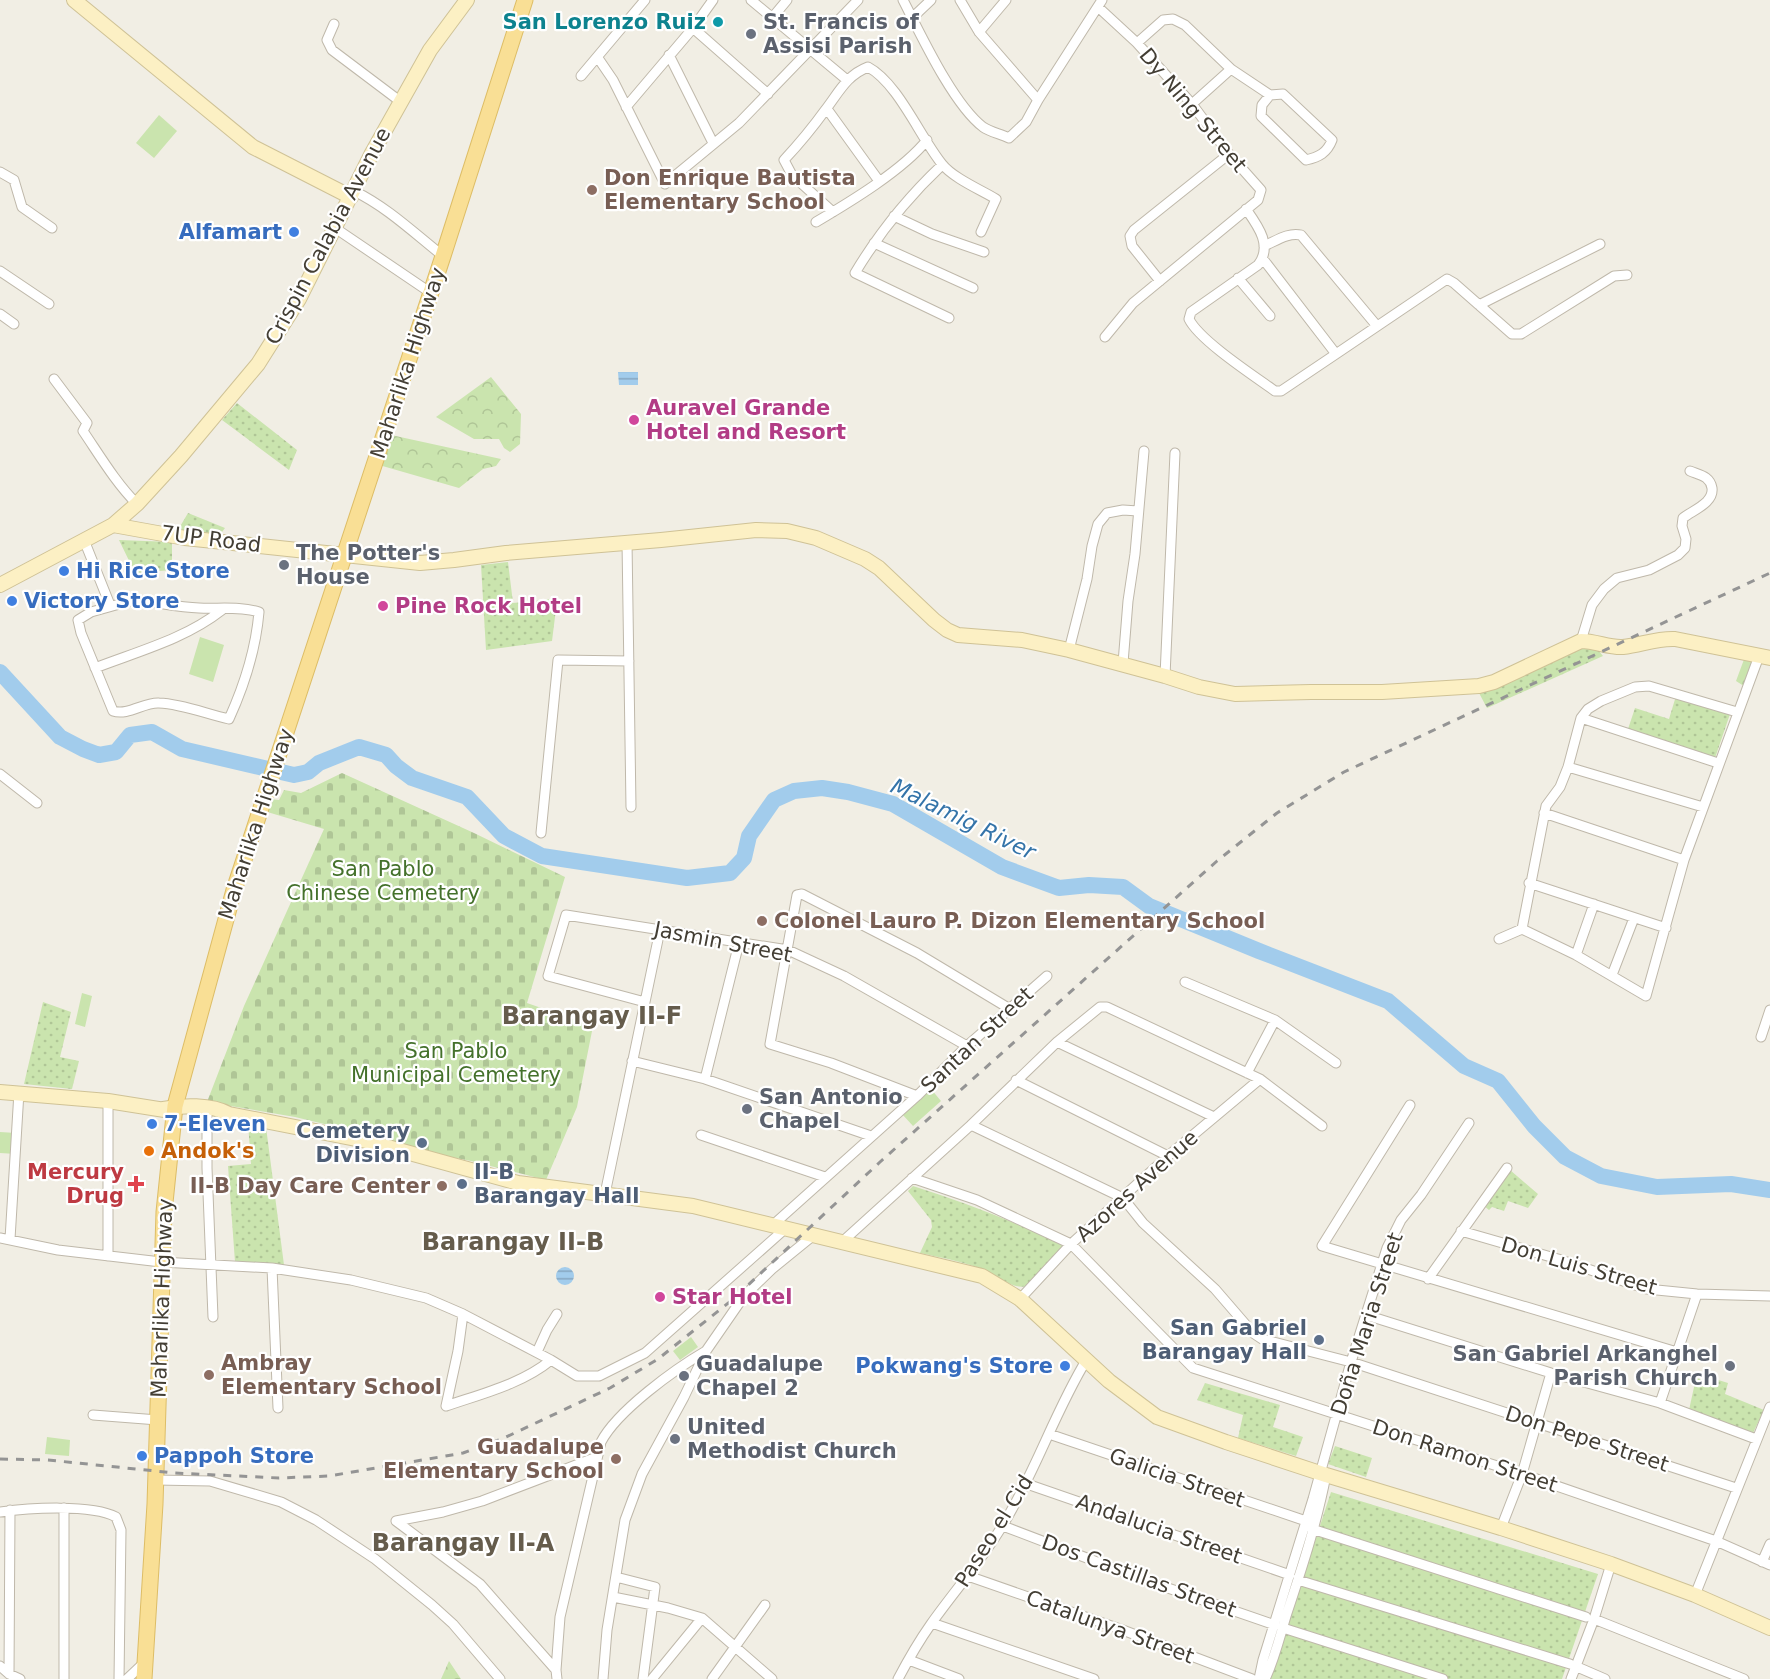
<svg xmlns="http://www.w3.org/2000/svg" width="1770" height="1679" font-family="'DejaVu Sans',sans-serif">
<defs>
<pattern id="grass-dots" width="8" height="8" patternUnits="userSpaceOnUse" patternTransform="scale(1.5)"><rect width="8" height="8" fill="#cae4ae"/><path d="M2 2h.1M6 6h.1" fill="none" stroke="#afc596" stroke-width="1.8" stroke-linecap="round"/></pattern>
<pattern id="forest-crowns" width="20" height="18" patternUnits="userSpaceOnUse" patternTransform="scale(1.5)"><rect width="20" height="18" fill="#cae4ae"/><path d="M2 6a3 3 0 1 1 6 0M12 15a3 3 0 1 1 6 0" fill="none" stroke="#afc596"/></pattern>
<pattern id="cemetery-stones" width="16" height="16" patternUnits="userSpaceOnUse" patternTransform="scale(1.5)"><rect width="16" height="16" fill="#cae4ae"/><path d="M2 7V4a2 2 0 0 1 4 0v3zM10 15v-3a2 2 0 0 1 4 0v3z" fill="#afc596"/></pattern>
<pattern id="water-rules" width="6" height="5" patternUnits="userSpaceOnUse" patternTransform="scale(1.5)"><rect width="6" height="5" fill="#a2ccec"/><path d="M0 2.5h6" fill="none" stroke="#86a7c0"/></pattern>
</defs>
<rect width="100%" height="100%" fill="#f1eee4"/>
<path fill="url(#grass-dots)" d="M 237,403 L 297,450 L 289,470 L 222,420 Z
M 188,513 L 225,528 L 219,536 L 178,530 Z
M 119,540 L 172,542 L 172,570 L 135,573 Z
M 508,562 L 513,603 L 551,599 L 556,609 L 552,641 L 486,650 L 481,565 Z
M 1589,646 L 1595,646 L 1603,656 L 1487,708 L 1479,693 L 1563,655 Z
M 1676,696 L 1730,714 L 1715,758 L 1628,729 L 1635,708 L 1669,719 Z
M 43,1002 L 71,1012 L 60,1057 L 79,1061 L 72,1089 L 24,1084 Z
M 248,1123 L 266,1127 L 284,1265 L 235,1262 L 228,1166 L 251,1164 Z
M 1510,1170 L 1538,1194 L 1528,1208 L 1508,1201 L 1504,1211 L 1492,1207 L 1489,1210 L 1483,1205 Z
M 913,1186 C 964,1202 1014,1221 1062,1245 L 1062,1250 L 1027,1286 C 1014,1290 1000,1277 988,1272 C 968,1262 942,1258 920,1253 L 932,1227 L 931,1220 L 908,1191 Z
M 1696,1378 L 1711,1382 L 1712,1378 L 1728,1383 L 1725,1394 L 1764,1410 L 1753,1433 L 1689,1410 Z
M 1205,1383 L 1280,1405 L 1273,1427 L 1303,1437 L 1296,1456 L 1238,1438 L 1243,1415 L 1197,1400 Z
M 1335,1446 L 1372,1458 L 1366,1477 L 1328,1464 Z
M 1331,1492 L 1598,1574 L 1562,1679 L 1270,1679 Z"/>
<path fill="url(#forest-crowns)" d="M 491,377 L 521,414 L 520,444 L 510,452 L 504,448 L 499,439 L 474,439 L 436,417 Z
M 391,435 L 501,459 L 496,466 L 483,469 L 459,488 L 379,465 Z
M 1746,654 L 1761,658 L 1750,690 L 1736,681 Z
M 449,1661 L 461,1679 L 441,1679 Z"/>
<path fill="url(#cemetery-stones)" d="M 342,773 L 474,833 L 565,877 L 527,1003 L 593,1026 L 577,1107 L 546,1180 L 471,1161 L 392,1145 L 391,1134 L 380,1140 L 366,1134 L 295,1117 L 207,1102 L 244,1006 L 324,829 L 264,811 L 270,799 L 279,800 L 284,790 L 301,793 Z"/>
<path fill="#cae4ae" d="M 159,115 L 177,131 L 154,158 L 136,143 Z
M 200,637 L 224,645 L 213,682 L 189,674 Z
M 82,993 L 92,996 L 85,1027 L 75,1024 Z
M 931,1089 L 941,1101 L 913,1126 L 902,1114 Z
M 0,1132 L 16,1133 L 16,1154 L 0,1153 Z
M 691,1337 L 698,1347 L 680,1360 L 673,1351 Z
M 47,1437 L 70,1440 L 69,1456 L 45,1454 Z"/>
<path fill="url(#water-rules)" d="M 618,372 L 638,372 L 638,385 L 619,385 Z
M556 1276a9 9 0 1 1 18 0a9 9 0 1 1-18 0Z"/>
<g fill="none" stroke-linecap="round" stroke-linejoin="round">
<path stroke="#a2ccec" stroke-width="16" d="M 0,672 L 60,737 L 83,749 L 99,755 L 116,752 L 130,735 L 152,732 L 182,749 L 294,775 L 308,772 L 319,763 L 359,747 L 386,755 L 396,766 L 412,778 L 467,797 L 504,836 L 542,856 L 687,878 L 730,873 L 744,858 L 749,836 L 774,800 L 794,791 L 822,788 L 848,792 L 893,804 L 1002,867 L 1059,888 L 1089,885 L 1123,887 L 1149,906 L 1259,951 L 1388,1001 L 1464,1066 L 1498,1081 L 1534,1126 L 1565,1157 L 1601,1176 L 1657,1187 L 1731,1184 L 1770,1190"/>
<g stroke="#bfb8aa" stroke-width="11">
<path id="street" d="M 751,0 L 847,80
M 903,0 C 921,35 953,104 983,127 C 990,132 1001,134 1009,138 L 1026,122 L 1038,100 L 1102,0
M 960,0 L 979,32 L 1038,100
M 1098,7 L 1137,43 L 1192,104 L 1229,154 L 1261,190 L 1258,200 L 1133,303 L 1105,337
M 772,18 L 787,0
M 912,18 L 931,0
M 334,24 L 327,40 L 332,50 L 401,102
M 693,28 L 768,94
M 979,32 L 1006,0
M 1137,43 L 1163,20 L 1173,19 L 1185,25 L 1231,69 L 1270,95 L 1283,94 L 1332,140 C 1327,153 1319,157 1306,160 L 1261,116 L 1262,105 L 1270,95
M 669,55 L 713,143
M 598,58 L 613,80 L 665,184 L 739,123 L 858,0
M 581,76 L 645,0
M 1192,104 L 1231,69
M 626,107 L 693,28 L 713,0
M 827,109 L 879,181
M 942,165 C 908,197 879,233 855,273 L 949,318
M 0,172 L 14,180 L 22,207 L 52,228
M 354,191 C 387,207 414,233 443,256
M 1246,209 C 1258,226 1273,246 1258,265 L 1191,312 L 1189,319 C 1199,340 1254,376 1275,391 L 1281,391 L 1336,354 L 1263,259
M 833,212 L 792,175 L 784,160 C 799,144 813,127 826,109 C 839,92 847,75 868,67 C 898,83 920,137 942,164 C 953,178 981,190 996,199 L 981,232
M 894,216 L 932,234 L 984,252
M 816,222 C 850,202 903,170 927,140
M 335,228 L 431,293
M 874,243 L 973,288
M 1264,246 C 1276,241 1288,232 1301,235 L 1377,326
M 0,271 L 49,304
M 1238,278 L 1270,316
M 1160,281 L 1132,246 L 1130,236 L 1134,230 L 1229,154
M 1479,305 L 1600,244
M 0,314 L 14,324
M 1336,354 L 1447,279 L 1454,283 L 1512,334 L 1521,334 L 1614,276 L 1627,275
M 54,379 L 87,423 L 83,431 C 100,456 116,483 137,504
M 84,540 L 110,605
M 627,542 L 631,807
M 134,600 C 156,602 177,607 199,608 C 218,609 241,606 259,612 C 256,647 244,686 229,719 C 206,714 183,704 159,703 C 144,702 128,716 113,711 L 81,633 L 78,620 L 91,612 Z
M 1581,641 L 1592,605 L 1604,589 L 1617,578 L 1649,570 L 1678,555 L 1685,548 L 1686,539 L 1682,526 L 1683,518 C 1693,510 1714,503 1712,488 C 1710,476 1700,475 1690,471
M 1069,650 L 1087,579 L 1092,546 L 1098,524 L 1107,513 L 1123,510 L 1138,511
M 1123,663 L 1128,601 L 1135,554 L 1144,451
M 95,668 C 139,651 185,639 222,610
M 1165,676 L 1175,453
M 1581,718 L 1718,763
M 1568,767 L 1703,807
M 0,774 L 37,803
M 1544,813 L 1684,860
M 541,833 L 558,660 L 629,661
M 1529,883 L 1666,928
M 1522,929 L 1546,806 L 1560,787 L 1568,767 L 1581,718 L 1588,709 L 1601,701 L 1635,687 L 1649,686 L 1737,712
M 1499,939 L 1522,929 L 1576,955 L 1646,996 L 1684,860 L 1759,656
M 1576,955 L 1594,904
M 1612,975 L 1634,918
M 1185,982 L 1275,1020 L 1336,1063
M 645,1002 L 548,976 L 566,915 L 788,950 L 844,976 L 967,1046
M 1761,1037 L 1770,1010
M 1057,1042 L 1214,1117
M 632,1061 L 705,1079 L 871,1136
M 1247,1073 L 1275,1020
M 705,1079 L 739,943
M 1016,1080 L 1168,1156
M 917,1096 L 831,1063 L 770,1044 L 797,895 L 802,894 L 917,953 L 1010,1009
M 1410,1105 L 1322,1246 L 1677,1352
M 207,1115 L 207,1168 L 213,1317
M 971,1125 L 1123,1198 L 1143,1223 L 1215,1289 L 1253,1333 L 1262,1339 L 1351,1362 L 1736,1488
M 701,1135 L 825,1177
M 912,1178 L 977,1200 L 1071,1244 L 1193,1368 L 1522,1474 L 1716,1541 L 1770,1565
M 605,1194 L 660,930
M 774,1224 L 917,1096 L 967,1046 L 1047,976
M 1461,1231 L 1558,1259 L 1647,1289 L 1697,1294 L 1770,1296
M 0,1238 L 58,1250 L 161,1262 L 272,1268 L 351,1280 L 426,1298 L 463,1314 L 551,1360 L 577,1376 L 599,1376 L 645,1353 L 786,1228
M 10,1239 L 19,1092
M 842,1242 L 971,1125 L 1057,1042 L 1100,1007 L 1107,1007 L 1260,1079 L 1322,1126
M 108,1256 L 108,1101
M 272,1268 L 278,1408
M 1428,1279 L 1507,1168
M 1020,1299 L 1071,1244 L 1168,1156 L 1260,1079
M 1366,1315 L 1551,1373 L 1660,1403 L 1756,1439
M 537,1352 L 547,1330 L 557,1314
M 1660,1403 L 1697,1294
M 446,1406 C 481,1394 522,1384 551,1360
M 446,1406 L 458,1351 L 463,1314
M 93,1415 L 158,1420
M 1049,1434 L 1306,1521
M 156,1480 L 210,1481 L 281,1502 L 316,1520 L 375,1559 L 432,1605 L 453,1624 L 500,1679
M 1027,1484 L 1290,1575
M 0,1512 C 28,1508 92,1504 116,1517 L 121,1530 L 119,1679
M 396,1521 L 480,1584 L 556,1670 L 557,1679
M 396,1521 L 443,1512 L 482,1501 L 597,1457
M 1003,1526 L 1139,1578 L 1275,1625
M 1501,1528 L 1522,1474 L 1551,1373
M 1312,1529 L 1586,1617
M 1762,1562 L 1770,1544
M 968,1576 L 1120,1629 L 1252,1679
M 616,1577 L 655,1587 L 643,1679
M 1298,1580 L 1570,1664
M 1695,1595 L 1770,1407
M 613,1597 L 668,1608 L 702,1618 L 772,1679
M 1594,1619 L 1744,1679
M 932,1623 L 1094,1679
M 1283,1628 L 1443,1679
M 909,1660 L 959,1679
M 0,1666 L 9,1674 L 20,1679
M 1575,1666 L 1605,1679
M 556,1670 L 560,1617 L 601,1442 C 617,1411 675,1369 706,1351
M 9,1674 L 10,1510
M 64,1679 L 64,1508
M 127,1679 L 145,1662
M 603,1679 L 607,1630 L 625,1520 L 642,1474 L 684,1397 L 706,1351 L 744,1296 L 772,1269 L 815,1234
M 652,1679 L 702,1618
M 712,1679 L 765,1605
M 898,1679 C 908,1660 919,1641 931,1624 C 955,1590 983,1559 1004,1523 C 1036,1471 1055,1411 1087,1359
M 1259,1679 L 1263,1660 L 1313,1499 L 1351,1362 L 1387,1248 L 1401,1220 L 1421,1195 L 1469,1123
M 1265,1679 C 1275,1658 1280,1635 1287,1613 C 1302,1568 1317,1522 1326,1475
M 1571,1679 L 1594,1619 L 1611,1564"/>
</g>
<g stroke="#cfc296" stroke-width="16">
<path id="secondary" d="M 74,0 L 253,147 L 351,197
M 113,525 L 185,538 L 420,563 L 454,560 L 506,553 L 661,540 L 756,530 L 787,531 L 816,538 L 865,559 L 879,568 L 934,620 L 947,630 L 958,635 L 1022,640 L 1069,650 L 1165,676 L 1199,687 L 1235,694 L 1311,692 L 1382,692 L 1479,686 L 1494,682 L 1581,641 C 1596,641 1609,648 1623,647 C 1641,645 1657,638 1675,639 L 1770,658
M 0,585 L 113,525 L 137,504 L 181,456 L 258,364 L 299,299 L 371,155 L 430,50 L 467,0
M 0,1092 L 108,1101 L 171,1111
M 162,1109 C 182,1105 211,1104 229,1114 L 366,1141 L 518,1183 L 693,1206 L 982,1276 L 1020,1299 L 1109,1381 L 1157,1417 L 1226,1442 L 1326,1475 L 1501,1528 L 1611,1564 L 1695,1595 L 1770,1628"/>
</g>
<g stroke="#ddbd66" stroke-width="17">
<path id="primary" d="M 144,1679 L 155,1504 L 164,1212 L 175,1106 L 234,890 L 443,256 L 525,0"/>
</g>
<use href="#street" stroke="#fff" stroke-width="9"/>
<use href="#secondary" stroke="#fcf0c4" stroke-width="14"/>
<use href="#primary" stroke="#f9df95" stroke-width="15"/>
<path stroke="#949494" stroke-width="3" stroke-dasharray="8 8" stroke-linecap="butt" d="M 0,1459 L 48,1460 L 175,1473 L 279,1478 L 329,1476 L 463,1453 L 504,1438 L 610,1388 L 658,1359 L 732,1300 L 880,1162 L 1217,861 L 1277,813 L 1344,772 L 1770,573"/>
</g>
<circle fill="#0f9aa8" stroke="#fff" stroke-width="2" cx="718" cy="22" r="6"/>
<g fill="#6b7280" stroke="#fff" stroke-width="2">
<circle cx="751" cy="34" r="6"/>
<circle cx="284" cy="565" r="6"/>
<circle cx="747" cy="1109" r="6"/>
<circle cx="1730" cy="1366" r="6"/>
<circle cx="684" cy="1376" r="6"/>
<circle cx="675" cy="1439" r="6"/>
</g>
<g fill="#8d6e63" stroke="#fff" stroke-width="2">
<circle cx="592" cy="190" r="6"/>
<circle cx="762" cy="921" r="6"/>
<circle cx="442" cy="1186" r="6"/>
<circle cx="209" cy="1375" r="6"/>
<circle cx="616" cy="1459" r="6"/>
</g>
<g fill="#3f7fe0" stroke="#fff" stroke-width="2">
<circle cx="294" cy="232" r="6"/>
<circle cx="64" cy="571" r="6"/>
<circle cx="12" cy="601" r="6"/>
<circle cx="152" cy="1124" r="6"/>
<circle cx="1065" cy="1366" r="6"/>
<circle cx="142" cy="1456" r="6"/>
</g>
<g fill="#d1479c" stroke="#fff" stroke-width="2">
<circle cx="634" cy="420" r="6"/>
<circle cx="383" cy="606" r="6"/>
<circle cx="660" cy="1297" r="6"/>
</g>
<g fill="#5c6f8a" stroke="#fff" stroke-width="2">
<circle cx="422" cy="1143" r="6"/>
<circle cx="462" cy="1184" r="6"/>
<circle cx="1319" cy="1340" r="6"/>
</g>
<circle fill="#e8710a" stroke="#fff" stroke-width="2" cx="149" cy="1151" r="6"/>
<path fill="#e0444e" stroke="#fff" stroke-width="2" d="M133 1175h6v6h6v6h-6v6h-6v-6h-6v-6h6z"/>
<g text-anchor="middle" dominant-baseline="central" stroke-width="4.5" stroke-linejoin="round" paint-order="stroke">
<g font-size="21" font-weight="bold" fill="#0d838f" stroke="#fff" text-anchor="end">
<text x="706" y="22">San Lorenzo Ruiz</text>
</g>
<g font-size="21" font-weight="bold" fill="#5b616d" stroke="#fff" text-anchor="start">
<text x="763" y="22">St. Francis of<tspan x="763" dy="24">Assisi Parish</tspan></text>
<text x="296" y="553">The Potter's<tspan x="296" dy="24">House</tspan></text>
<text x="759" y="1097">San Antonio<tspan x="759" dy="24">Chapel</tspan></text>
<text x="1718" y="1354" text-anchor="end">San Gabriel Arkanghel<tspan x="1718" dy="24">Parish Church</tspan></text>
<text x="696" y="1364">Guadalupe<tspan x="696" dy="24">Chapel 2</tspan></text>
<text x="687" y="1427">United<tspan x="687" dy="24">Methodist Church</tspan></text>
</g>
<g font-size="21" fill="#433e34" stroke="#fff">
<text transform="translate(1193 110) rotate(50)">Dy Ning Street</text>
<text transform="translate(328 236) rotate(-62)">Crispin Calabia Avenue</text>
<text transform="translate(408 363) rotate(-72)">Maharlika Highway</text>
<text transform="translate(211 539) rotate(7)">7UP Road</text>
<text transform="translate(256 824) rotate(-72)">Maharlika Highway</text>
<text transform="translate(723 942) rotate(11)">Jasmin Street</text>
<text transform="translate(977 1040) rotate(-43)">Santan Street</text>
<text transform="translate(1137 1186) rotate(-42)">Azores Avenue</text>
<text transform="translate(1579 1266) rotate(16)">Don Luis Street</text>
<text transform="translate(162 1298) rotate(-88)">Maharlika Highway</text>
<text transform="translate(1367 1324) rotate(-72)">Doña Maria Street</text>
<text transform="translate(1587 1439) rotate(18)">Don Pepe Street</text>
<text transform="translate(1465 1456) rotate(18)">Don Ramon Street</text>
<text transform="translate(1177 1478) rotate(19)">Galicia Street</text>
<text transform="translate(1159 1529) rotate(19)">Andalucia Street</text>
<text transform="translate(994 1531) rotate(-58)">Paseo el Cid</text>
<text transform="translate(1139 1576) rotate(20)">Dos Castillas Street</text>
<text transform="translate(1110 1627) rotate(20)">Catalunya Street</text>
</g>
<g font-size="21" font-weight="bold" fill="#785e54" stroke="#fff" text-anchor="start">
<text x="604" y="178">Don Enrique Bautista<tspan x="604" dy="24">Elementary School</tspan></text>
<text x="774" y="921">Colonel Lauro P. Dizon Elementary School</text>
<text x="430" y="1186" text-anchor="end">II-B Day Care Center</text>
<text x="221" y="1363">Ambray<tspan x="221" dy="24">Elementary School</tspan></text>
<text x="604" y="1447" text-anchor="end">Guadalupe<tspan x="604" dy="24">Elementary School</tspan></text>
</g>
<g font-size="21" font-weight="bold" fill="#366cbe" stroke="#fff" text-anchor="start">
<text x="282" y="232" text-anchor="end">Alfamart</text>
<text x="76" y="571">Hi Rice Store</text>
<text x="24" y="601">Victory Store</text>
<text x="164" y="1124">7-Eleven</text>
<text x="1053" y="1366" text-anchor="end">Pokwang's Store</text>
<text x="154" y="1456">Pappoh Store</text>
</g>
<g font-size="21" font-weight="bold" fill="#b23c85" stroke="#fff" text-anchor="start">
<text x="646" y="408">Auravel Grande<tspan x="646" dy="24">Hotel and Resort</tspan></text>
<text x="395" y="606">Pine Rock Hotel</text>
<text x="672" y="1297">Star Hotel</text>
</g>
<g font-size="21" fill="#44712b" stroke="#fff">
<text x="383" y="869">San Pablo<tspan x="383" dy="24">Chinese Cemetery</tspan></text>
<text x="456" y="1051">San Pablo<tspan x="456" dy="24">Municipal Cemetery</tspan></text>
</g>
<g font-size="21" font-weight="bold" fill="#4e5e75" stroke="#fff" text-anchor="end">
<text x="410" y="1131">Cemetery<tspan x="410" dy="24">Division</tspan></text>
<text x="474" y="1172" text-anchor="start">II-B<tspan x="474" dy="24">Barangay Hall</tspan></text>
<text x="1307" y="1328">San Gabriel<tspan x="1307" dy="24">Barangay Hall</tspan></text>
</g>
<g font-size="21" font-weight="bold" fill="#c56008" stroke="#fff" text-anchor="start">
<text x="161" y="1151">Andok's</text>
</g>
<g font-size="21" font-weight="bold" fill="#be3a42" stroke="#fff" text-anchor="end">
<text x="124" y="1172">Mercury<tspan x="124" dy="24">Drug</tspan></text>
</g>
<g font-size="22" font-style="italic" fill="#3474a9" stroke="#fff">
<text transform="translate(963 819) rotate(26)">Malamig River</text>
</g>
<g font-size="24" font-weight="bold" fill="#655c4c" stroke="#fff">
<text x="592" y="1016">Barangay II-F</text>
<text x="513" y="1242">Barangay II-B</text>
<text x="463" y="1543">Barangay II-A</text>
</g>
</g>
</svg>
